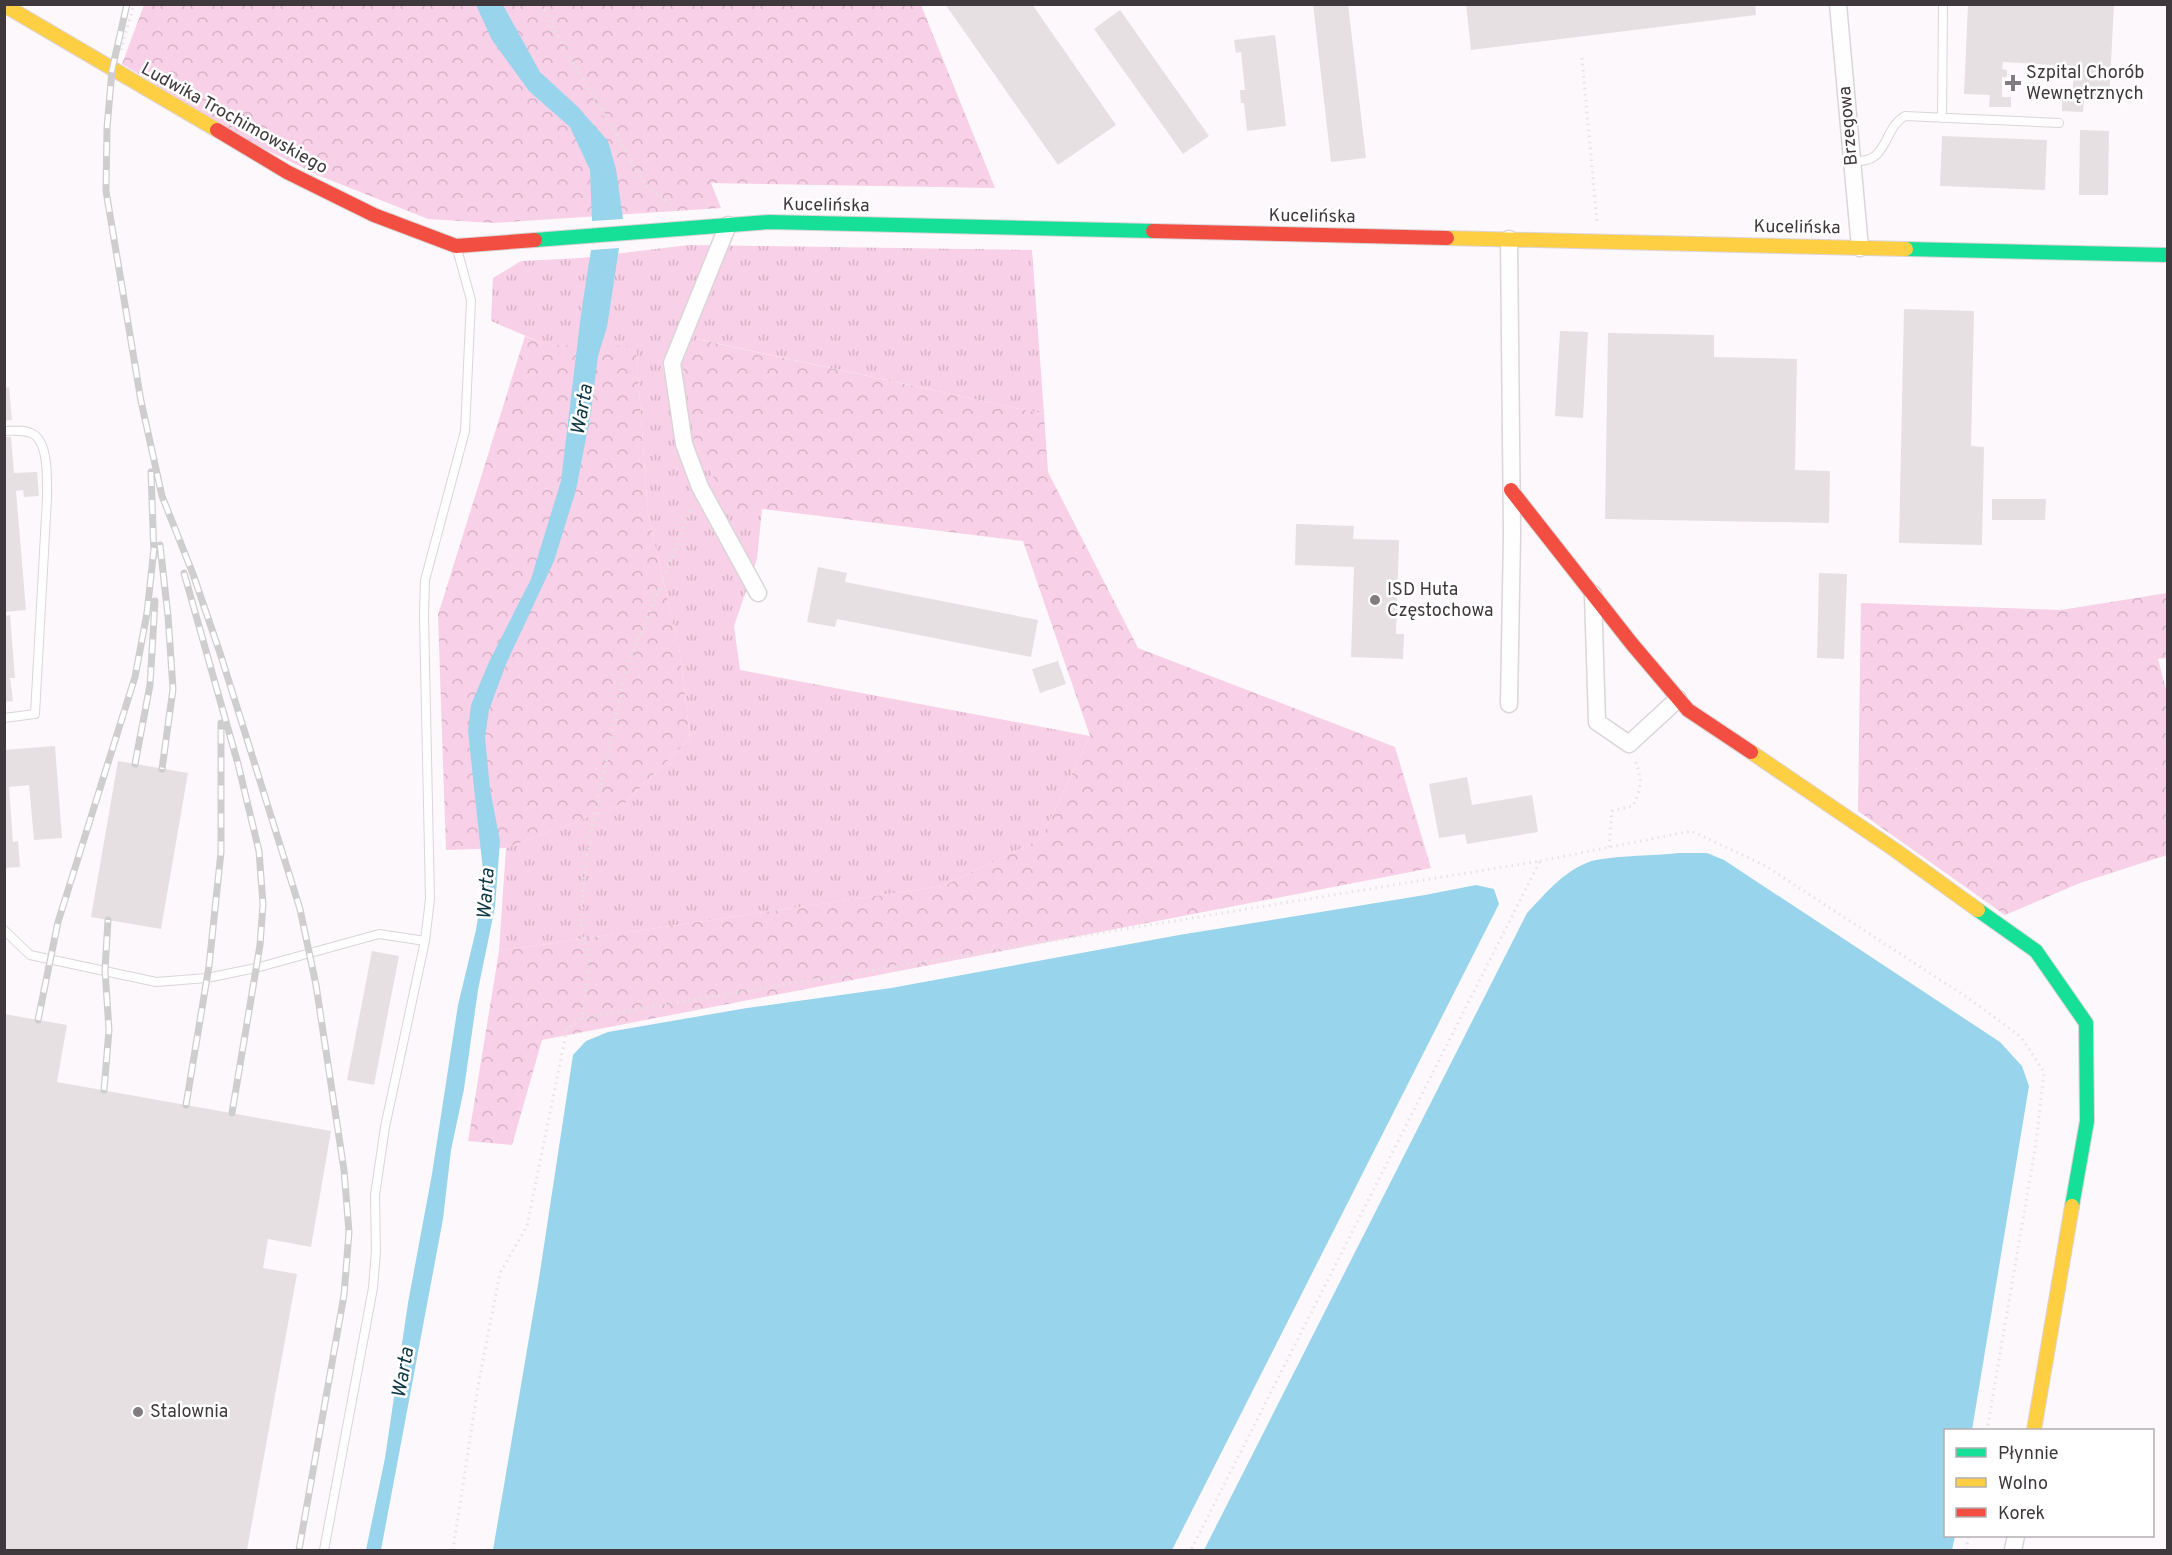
<svg xmlns="http://www.w3.org/2000/svg" width="2172" height="1555" font-family="Overpass,sans-serif">
<defs>
<pattern id="grass-tufts" width="24" height="20" patternUnits="userSpaceOnUse" patternTransform="scale(1.5)"><rect width="24" height="20" fill="#f8d0e7"/><path d="M3 7l-1-3M5 7V3M7 7l1-3M15 17l-1-3M17 17v-4M19 17l1-3" fill="none" stroke="#d6b3c7"/></pattern>
<pattern id="forest-crowns" width="20" height="18" patternUnits="userSpaceOnUse" patternTransform="scale(1.5)"><rect width="20" height="18" fill="#f8d0e7"/><path d="M2 6a3 3 0 1 1 6 0M12 15a3 3 0 1 1 6 0" fill="none" stroke="#d6b3c7"/></pattern>
</defs>
<rect width="100%" height="100%" fill="#fdf8fb"/>
<path fill="url(#grass-tufts)" d="M 689,245 L 1032,250 L 1044,414 L 697,339 L 694,441 L 735,517 L 762,509 L 757,559 L 734,626 L 740,670 L 1090,736 L 1041,839 L 943,886 L 499,951 L 506,848 L 625,803 L 690,738 L 680,653 L 648,515 L 636,347 L 547,345 L 491,321 L 493,278 L 521,261 L 581,258 Z"/>
<path fill="url(#forest-crowns)" d="M 144,5 L 921,5 L 995,188 L 711,183 L 721,208 L 493,223 L 428,219 L 320,176 L 250,142 L 122,64 Z
M 525,336 L 547,345 L 636,346 L 648,515 L 680,653 L 690,738 L 625,803 L 506,848 L 446,850 L 438,615 Z
M 696,339 L 1044,414 L 1048,472 L 1138,648 L 1395,747 L 1431,868 L 542,1040 L 512,1145 L 468,1141 L 499,951 L 943,886 L 1041,839 L 1090,736 L 1023,541 L 763,509 L 735,518 L 694,441 L 683,364 Z
M 2167,593 L 2167,658 L 2158,659 L 2168,697 L 2167,855 L 2080,883 L 2005,915 L 1858,811 L 1861,603 L 2061,610 Z"/>
<path fill="#98d4ec" d="M 476,5 L 503,5 L 540,72 L 578,107 L 608,141 L 616,169 L 623,219 L 592,221 L 590,170 L 570,127 L 529,91 L 492,40 Z
M 619,248 L 607,327 L 598,356 L 591,412 L 576,490 L 554,561 L 506,664 L 489,710 L 485,737 L 490,789 L 500,841 L 495,907 L 478,990 L 464,1089 L 451,1150 L 443,1219 L 381,1550 L 366,1550 L 385,1458 L 408,1303 L 432,1174 L 458,1005 L 476,930 L 484,880 L 468,731 L 471,705 L 489,662 L 531,579 L 561,481 L 581,314 L 591,250 Z
M 1679,853 L 1707,853 L 1724,860 L 2000,1042 L 2022,1066 L 2029,1086 L 1972,1430 L 1946,1430 L 1946,1536 L 1955,1536 L 1952,1550 L 1204,1550 L 1527,913 C 1546,893 1568,866 1596,860 C 1623,855 1652,856 1679,853 Z
M 1476,885 L 1494,889 L 1499,904 L 1172,1550 L 493,1550 L 538,1285 L 573,1055 L 586,1041 L 608,1032 L 747,1008 L 891,988 L 1179,935 L 1425,895 Z"/>
<path fill="#e6e0e3" d="M 945,4 L 1032,4 L 1116,125 L 1058,165 Z
M 1313,4 L 1348,4 L 1366,158 L 1331,162 Z
M 1466,4 L 1755,4 L 1756,15 L 1471,50 Z
M 1968,4 L 2114,4 L 2109,102 L 2084,100 L 2083,112 L 2062,111 L 2062,100 L 2072,101 L 2074,66 L 2003,62 L 2002,69 L 2007,70 L 2007,77 L 2002,77 L 2002,97 L 2011,97 L 2011,107 L 1989,107 L 1990,95 L 1964,94 Z
M 1120,10 L 1209,136 L 1183,154 L 1094,29 Z
M 1275,35 L 1286,126 L 1247,131 L 1244,103 L 1241,103 L 1240,90 L 1245,90 L 1241,52 L 1236,53 L 1234,40 Z
M 2080,130 L 2109,131 L 2108,195 L 2079,195 Z
M 1942,136 L 2047,140 L 2045,190 L 1940,186 Z
M 1904,309 L 1974,311 L 1971,446 L 1984,447 L 1982,545 L 1899,543 Z
M 1560,331 L 1588,332 L 1583,418 L 1555,416 Z
M 1608,333 L 1714,335 L 1714,357 L 1797,359 L 1795,470 L 1830,471 L 1829,523 L 1605,519 Z
M 9,387 L 12,420 L 4,421 L 4,388 Z
M 4,437 L 11,437 L 14,473 L 37,472 L 39,496 L 24,497 L 23,490 L 16,491 L 26,610 L 4,612 Z
M 1992,499 L 2046,499 L 2045,520 L 1992,520 Z
M 1296,524 L 1354,526 L 1353,539 L 1399,540 L 1396,634 L 1404,634 L 1403,659 L 1351,657 L 1354,567 L 1295,565 Z
M 818,567 L 847,573 L 845,582 L 1038,620 L 1031,657 L 837,619 L 835,627 L 807,622 Z
M 1819,573 L 1847,574 L 1844,659 L 1817,658 Z
M 10,615 L 15,678 L 10,678 L 13,701 L 4,702 L 4,616 Z
M 1058,661 L 1066,684 L 1040,693 L 1032,669 Z
M 55,746 L 62,838 L 34,840 L 29,785 L 9,787 L 13,842 L 18,841 L 20,867 L 4,868 L 4,750 Z
M 118,761 L 188,773 L 161,929 L 91,917 Z
M 1467,777 L 1472,805 L 1532,795 L 1538,832 L 1467,844 L 1465,834 L 1439,838 L 1429,784 Z
M 372,951 L 399,956 L 374,1085 L 347,1080 Z
M 4,1014 L 67,1025 L 57,1082 L 331,1131 L 311,1247 L 268,1239 L 263,1268 L 297,1274 L 247,1550 L 4,1550 Z"/>
<g fill="none" stroke-linecap="round" stroke-linejoin="round">
<g stroke="#dbd5d8" stroke-width="10">
<path id="lane" d="M 1942,118 L 1943,4
M 1852,162 C 1860,161 1870,161 1876,155 C 1889,143 1888,126 1905,116 L 2059,123
M 4,431 C 14,431 24,429 33,434 C 49,443 47,481 47,498 L 35,714 L 4,718
M 4,930 L 30,955 L 156,982 L 207,978 L 256,968 L 379,934 L 425,941
M 324,1550 L 373,1288 L 376,1251 L 375,1195 L 385,1127 L 425,941 L 430,899 L 424,616 L 425,580 L 465,431 L 471,300 L 457,249"/>
</g>
<g stroke="#dbd5d8" stroke-width="19">
<path id="street" d="M 1838,4 L 1860,248
M 728,225 L 672,363 L 684,444 L 700,487 L 758,593
M 1593,594 L 1597,722 L 1629,744 L 1678,699
M 1509,704 L 1512,534 L 1509,239
M 2013,1550 L 2016,1536"/>
</g>
<g stroke="#dbd5d8" stroke-width="16">
<path id="fast" d="M 535,240 L 769,222 L 1153,231
M 1906,249 L 2168,255
M 1978,910 L 2036,951 L 2086,1023 L 2087,1121 L 2072,1206"/>
</g>
<g stroke="#dbd5d8" stroke-width="16">
<path id="slow" d="M 4,5 L 217,130
M 1447,238 L 1906,249
M 1751,752 L 1895,850 L 1978,910
M 2034,1430 L 2072,1206"/>
</g>
<g stroke="#dbd5d8" stroke-width="16">
<path id="jam" d="M 217,130 L 287,172 L 374,215 L 456,246 L 535,240
M 1153,231 L 1447,238
M 1511,490 L 1632,644 L 1688,710 L 1751,752"/>
</g>
<path stroke="#e5e4e5" stroke-width="3" stroke-dasharray="1.5 4.5" stroke-linecap="butt" d="M 542,4 L 550,23 L 646,186 L 675,207
M 121,50 L 134,4
M 1582,58 L 1597,222
M 1609,847 L 1612,811 L 1633,806 C 1642,787 1642,779 1635,760
M 1540,861 L 1691,831 L 1764,865 L 1971,1000 L 2021,1037 L 2044,1072 L 2036,1143 L 1987,1430
M 582,1018 L 1540,861 L 1191,1550
M 453,1550 L 478,1386 L 500,1273 L 527,1226 L 567,1029 L 582,1018 L 590,956 L 581,930 L 584,874 L 591,831 L 625,674 L 691,508
M 1966,1550 L 1969,1536"/>
<use href="#lane" stroke="#fffefe" stroke-width="8"/>
<use href="#street" stroke="#fffefe" stroke-width="16"/>
<use href="#fast" stroke="#16e098" stroke-width="14"/>
<use href="#slow" stroke="#ffcf43" stroke-width="14"/>
<use href="#jam" stroke="#f24e42" stroke-width="14"/>
<g stroke="#cfcecf" stroke-width="7">
<path id="rail" d="M 127,4 L 112,70 L 107,128 L 106,191 L 141,401 L 162,496 L 193,574 L 221,656 L 300,909 L 316,985 L 344,1170 L 349,1232 L 344,1295 L 299,1550
M 151,472 L 154,556
M 160,545 L 168,616 L 173,689 L 162,769
M 184,573 L 238,764 L 259,851 L 263,904 L 260,945 L 232,1113
M 135,764 L 150,685 L 155,601
M 38,1020 L 58,922 L 135,677 L 147,613 L 154,548
M 104,1090 L 109,1030 L 105,970 L 108,920
M 186,1105 L 209,966 L 221,852 L 221,723"/>
</g>
<use href="#rail" stroke="#fff" stroke-width="4.5" stroke-dasharray="14" stroke-linecap="butt"/>
</g>
<g fill="#827b7f" stroke="#fff" stroke-width="2">
<path d="M2010 74h6v6h6v6h-6v6h-6v-6h-6v-6h6z"/>
<circle cx="1375" cy="600" r="6"/>
<circle cx="138" cy="1412" r="6"/>
</g>
<g text-anchor="middle" dominant-baseline="central" stroke-width="5" stroke-linejoin="round" paint-order="stroke">
<g font-size="18" fill="#3f383c" stroke="#fff" text-anchor="start">
<text x="2026" y="73">Szpital Chorób<tspan x="2026" dy="21">Wewnętrznych</tspan></text>
<text x="1387" y="590">ISD Huta<tspan x="1387" dy="21">Częstochowa</tspan></text>
<text x="150" y="1412">Stalownia</text>
</g>
<g font-size="18" fill="#3f383c" stroke="#fff">
<text transform="translate(234 119) rotate(29)">Ludwika Trochimowskiego</text>
<text transform="translate(1849 126) rotate(-95)">Brzegowa</text>
<text transform="translate(826 206) rotate(1)">Kucelińska</text>
<text transform="translate(1312 217) rotate(1)">Kucelińska</text>
<text transform="translate(1797 228) rotate(1)">Kucelińska</text>
</g>
<g font-size="20" font-style="italic" fill="#0d3745" stroke="#fff">
<text transform="translate(583 410) rotate(-80)">Warta</text>
<text transform="translate(487 894) rotate(-86)">Warta</text>
<text transform="translate(404 1373) rotate(-80)">Warta</text>
</g>
</g>
<rect width="2172" height="1555" fill="none" stroke="#3f383c" stroke-width="12"/>
<rect x="1944" y="1429" width="210" height="108" fill="#ffffff" stroke="#b2afb1" stroke-width="1.5"/>
<rect x="1956" y="1448" width="30" height="9" fill="#16e098" stroke="#b2afb1" stroke-width="1.5"/>
<text x="1998" y="1459" font-size="18" fill="#3f383c">Płynnie</text>
<rect x="1956" y="1478" width="30" height="9" fill="#ffcf43" stroke="#b2afb1" stroke-width="1.5"/>
<text x="1998" y="1489" font-size="18" fill="#3f383c">Wolno</text>
<rect x="1956" y="1508" width="30" height="9" fill="#f24e42" stroke="#b2afb1" stroke-width="1.5"/>
<text x="1998" y="1519" font-size="18" fill="#3f383c">Korek</text>
</svg>
